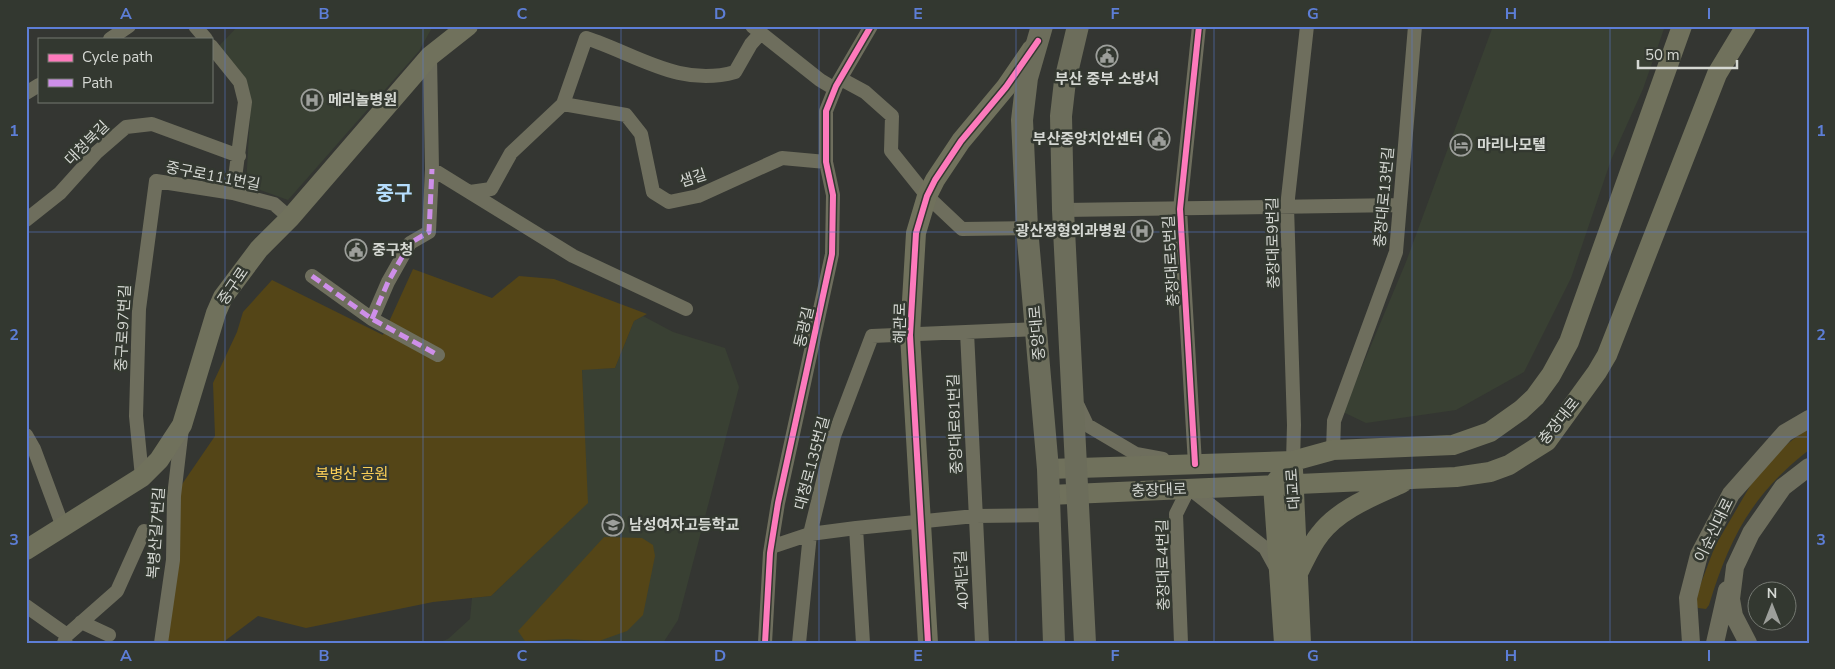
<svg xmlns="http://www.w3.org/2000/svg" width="1835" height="669" font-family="'Nunito Sans','Noto Sans KR',sans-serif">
<rect width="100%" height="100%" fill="#343632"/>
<path fill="#394033" d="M 238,26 L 433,26 L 419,51 L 288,200 L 246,185 L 250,118 L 247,82 L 218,47 Z
M 1493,26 L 1665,26 L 1643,89 L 1611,160 L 1571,278 L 1524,372 L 1456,410 L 1366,423 L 1343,412 L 1406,262 Z
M 643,316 L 673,332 L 725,348 L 739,387 L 678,620 L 663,643 L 437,643 L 448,639 L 470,619 L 472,598 L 491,596 L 587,503 L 582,369 L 615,368 L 634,321 Z"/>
<path fill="#544517" d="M 413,269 L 492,298 L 519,276 L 554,279 L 647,314 L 634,321 L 615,368 L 582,370 L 588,503 L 491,596 L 433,602 L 306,628 L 258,616 L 222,643 L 161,643 L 174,496 L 215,436 L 213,383 L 237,332 L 243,312 L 272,280 L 383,335 Z
M 1809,427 L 1809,450 C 1752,494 1729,539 1709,605 L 1706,609 L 1698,608 L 1696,605 L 1698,591 L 1715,546 L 1753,481 L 1768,459 Z
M 604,537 L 642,538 L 653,545 L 655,556 L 643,615 L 627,631 L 599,641 L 567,639 L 525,641 L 518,631 Z"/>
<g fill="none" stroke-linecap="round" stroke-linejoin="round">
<path stroke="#6e6e5d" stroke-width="14" d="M 195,26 L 206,39
M 752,26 L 820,80 L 835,89
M 110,39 L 129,26
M 211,46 L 240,82 L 245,102 L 233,193
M 430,56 L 432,169 L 573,256 L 686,309
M 841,79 L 865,92 L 892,116 L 891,151 L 927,196 L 962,229 L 1027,228
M 26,93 L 39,85
M 563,104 L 626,115 L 641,134 L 653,192 L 669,202 L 698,196 L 782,158 L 826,162
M 470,192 L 491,189 L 511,153 L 563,104 L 586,38 C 636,54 680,88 735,72 L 751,44 L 760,34
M 1063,210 L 1400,205
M 26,220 L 60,193 L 96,153 L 126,127 L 152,124 L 239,156
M 312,276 L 372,319 L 438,355
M 372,319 L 388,282 L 410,243 L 429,232 L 432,169
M 967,332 L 982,643
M 1078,406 L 1087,425 L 1136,454 L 1163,459
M 26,435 L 34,449 L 63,527
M 1333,450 L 1334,421 L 1396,252 L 1415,26
M 1293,461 L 1294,425 L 1287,207 L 1307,26
M 1195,464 L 1180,209 L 1199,26
M 142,477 L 136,416 L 139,309 L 156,181 L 233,193 L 274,204 L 290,218
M 856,528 L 863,643
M 771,547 L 810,534 L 856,528 L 975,516 L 1050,515
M 26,606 L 67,635
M 81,622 L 109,635
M 64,643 L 67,635 L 117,591 L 144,531
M 161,643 L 173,560 L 174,496 L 182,428
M 765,643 L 770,553 L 778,503 L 832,254 L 833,195 L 826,162 L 826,111 L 836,86 L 871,26
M 799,643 L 810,534 L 834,436 L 872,336 L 1037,329
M 1181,643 L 1176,514 L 1189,488 L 1265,548 L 1276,568"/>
<path stroke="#6e6e5d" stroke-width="18" d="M 1691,643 L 1688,598 L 1699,555 L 1731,494 L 1785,433 L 1809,419
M 1715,643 L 1727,590
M 1748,643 L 1734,616 L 1731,599 L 1735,567 L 1751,533 L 1783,487 L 1809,467"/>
<path stroke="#70715c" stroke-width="20" d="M 1048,469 L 1293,461 L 1333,450 L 1453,445 L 1490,432 L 1521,410 L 1535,397 L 1551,375 L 1569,342 L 1682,26
M 1293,470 L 1301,643
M 1282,474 L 1273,485 L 1284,643
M 1049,495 L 1456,477 L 1490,472 L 1509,465 L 1547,441 L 1597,372 L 1607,355 L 1717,74 L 1746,26
M 26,550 L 142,477 L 159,460 L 182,425 L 216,313 L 223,297 L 259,249 L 290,218 L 430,56 L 468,26
M 1297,575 C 1304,562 1310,546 1320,534 C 1340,508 1374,496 1402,483
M 928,643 L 910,335 L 916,233 L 927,196 L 935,180 L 961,141 L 1006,87 L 1032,49"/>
<path stroke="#6c6d5b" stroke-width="22" d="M 1042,26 L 1027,78 L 1022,120 L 1027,228 L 1048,469 L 1054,643
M 1078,26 L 1065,81 L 1061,116 L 1063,210 L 1085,643"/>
<path stroke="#ce8fe9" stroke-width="5" stroke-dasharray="10 5" stroke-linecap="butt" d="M 312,276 L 372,319 L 438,355
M 372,319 L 388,282 L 410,243 L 429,232 L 432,169"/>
<g stroke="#333830" stroke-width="9">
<path id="cycleway" d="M 1195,464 L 1180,209 L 1199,26
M 765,643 L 770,553 L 778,503 L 832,254 L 833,195 L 826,162 L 826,111 L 836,86 L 871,26
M 928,643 L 910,335 L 916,233 L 927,196 L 935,180 L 961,141 L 1006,87 L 1038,41"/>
</g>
<use href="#cycleway" stroke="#fd7abc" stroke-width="6"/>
</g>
<path fill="none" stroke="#5d7ed6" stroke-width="1" stroke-opacity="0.55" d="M 225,26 L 225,643M 423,26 L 423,643M 621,26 L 621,643M 819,26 L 819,643M 1016,26 L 1016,643M 1214,26 L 1214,643M 1412,26 L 1412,643M 1610,26 L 1610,643M 26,232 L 1809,232M 26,437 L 1809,437"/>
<defs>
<g id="civic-ring" transform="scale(1.125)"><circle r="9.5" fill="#333830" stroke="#9d9f9b" stroke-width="1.5"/><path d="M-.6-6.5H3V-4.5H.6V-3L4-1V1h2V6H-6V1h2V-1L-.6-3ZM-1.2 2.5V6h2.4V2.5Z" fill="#9d9f9b"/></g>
<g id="hospital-ring" transform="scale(1.125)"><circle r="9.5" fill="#333830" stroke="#9d9f9b" stroke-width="1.5"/><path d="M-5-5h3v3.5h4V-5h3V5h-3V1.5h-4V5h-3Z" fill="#9d9f9b"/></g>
<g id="hotel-ring" transform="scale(1.125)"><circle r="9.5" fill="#333830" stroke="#9d9f9b" stroke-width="1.5"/><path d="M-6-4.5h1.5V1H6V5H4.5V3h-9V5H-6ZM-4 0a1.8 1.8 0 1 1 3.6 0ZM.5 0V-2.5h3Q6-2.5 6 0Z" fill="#9d9f9b"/></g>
<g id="school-ring" transform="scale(1.125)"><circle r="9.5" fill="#333830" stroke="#9d9f9b" stroke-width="1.5"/><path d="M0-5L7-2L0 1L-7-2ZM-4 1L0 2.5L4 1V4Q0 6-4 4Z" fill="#9d9f9b"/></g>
</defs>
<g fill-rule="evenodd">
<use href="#civic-ring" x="1107" y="56"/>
<use href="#hospital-ring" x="312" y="100"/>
<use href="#civic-ring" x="1159" y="139"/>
<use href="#hotel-ring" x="1461" y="145"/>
<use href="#hospital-ring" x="1142" y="231"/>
<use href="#civic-ring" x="356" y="250"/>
<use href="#school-ring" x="613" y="525"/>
</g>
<g text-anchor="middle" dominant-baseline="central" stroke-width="5" stroke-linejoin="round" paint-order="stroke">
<g font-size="15" font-weight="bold" fill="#d5d8d3" stroke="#333830" text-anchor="start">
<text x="1107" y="79" text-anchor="middle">부산 중부 소방서</text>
<text x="328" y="100">메리놀병원</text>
<text x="1143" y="139" text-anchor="end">부산중앙치안센터</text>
<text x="1477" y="145">마리나모텔</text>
<text x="1126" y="231" text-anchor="end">광산정형외과병원</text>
<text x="372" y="250">중구청</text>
<text x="629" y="525">남성여자고등학교</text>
</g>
<g font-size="15" fill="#d5d8d3" stroke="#333830">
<text transform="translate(87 143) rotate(-45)">대청북길</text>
<text transform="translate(213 176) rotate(11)">중구로111번길</text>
<text transform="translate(693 178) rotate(-18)">샘길</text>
<text transform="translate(1384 197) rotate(-85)">충장대로13번길</text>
<text transform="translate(1273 243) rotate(-91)">충장대로9번길</text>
<text transform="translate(1171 261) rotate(-93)">충장대로5번길</text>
<text transform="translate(233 286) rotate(-56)">중구로</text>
<text transform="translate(900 323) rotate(-89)">해관로</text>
<text transform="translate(804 327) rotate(-77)">동광길</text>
<text transform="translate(123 328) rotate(-87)">중구로97번길</text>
<text transform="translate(1037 333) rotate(-95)">중앙대로</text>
<text transform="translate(1559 421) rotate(-51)">충장대로</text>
<text transform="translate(955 424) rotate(-92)">중앙대로81번길</text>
<text transform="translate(812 463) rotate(-75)">대청로135번길</text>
<text transform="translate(1293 489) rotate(-94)">대교로</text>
<text transform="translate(1159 490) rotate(-2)">충장대로</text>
<text transform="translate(1714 530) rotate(-64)">이순신대로</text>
<text transform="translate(156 533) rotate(-86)">복병산길7번길</text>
<text transform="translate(1163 565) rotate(-91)">충장대로4번길</text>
<text transform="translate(962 580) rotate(-93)">40계단길</text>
</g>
<g font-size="15" fill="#fbcf57" stroke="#333830">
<text x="352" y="474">복병산 공원</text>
</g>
<g font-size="20" font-weight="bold" fill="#b5ddfc" stroke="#333830">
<text x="394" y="193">중구</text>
</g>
</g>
<rect width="1835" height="669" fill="none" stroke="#333830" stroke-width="55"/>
<rect x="38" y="38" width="175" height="65" fill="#333830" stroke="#747871"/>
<rect x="48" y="54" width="25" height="8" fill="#fd7abc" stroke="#747871"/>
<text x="82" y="62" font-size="15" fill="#d5d8d3">Cycle path</text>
<rect x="48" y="79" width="25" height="8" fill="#ce8fe9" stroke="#747871"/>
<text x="82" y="88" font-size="15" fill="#d5d8d3">Path</text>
<g transform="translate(1772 606)"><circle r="24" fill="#333830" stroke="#747871"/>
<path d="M0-4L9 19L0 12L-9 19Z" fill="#9d9f9b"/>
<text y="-8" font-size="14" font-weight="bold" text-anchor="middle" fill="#d5d8d3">N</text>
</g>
<path d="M1638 60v8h99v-8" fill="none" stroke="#d5d8d3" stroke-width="2.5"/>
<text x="1645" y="60" font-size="15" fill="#d5d8d3" stroke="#333830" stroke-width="4" paint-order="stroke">50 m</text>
<rect x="28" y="28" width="1780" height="614" fill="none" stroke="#5d7ed6" stroke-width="2"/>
<g font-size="16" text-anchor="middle" font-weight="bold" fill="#5d7ed6">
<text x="126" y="19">A</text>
<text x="324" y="19">B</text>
<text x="522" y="19">C</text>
<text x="720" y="19">D</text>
<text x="918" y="19">E</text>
<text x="1115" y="19">F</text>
<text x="1313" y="19">G</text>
<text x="1511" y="19">H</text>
<text x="1709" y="19">I</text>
<text x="14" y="136">1</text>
<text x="1821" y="136">1</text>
<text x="14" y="340">2</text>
<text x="1821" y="340">2</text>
<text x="14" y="545">3</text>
<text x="1821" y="545">3</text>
<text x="126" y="661">A</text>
<text x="324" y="661">B</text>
<text x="522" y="661">C</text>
<text x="720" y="661">D</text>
<text x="918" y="661">E</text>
<text x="1115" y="661">F</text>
<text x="1313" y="661">G</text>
<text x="1511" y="661">H</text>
<text x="1709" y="661">I</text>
</g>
</svg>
